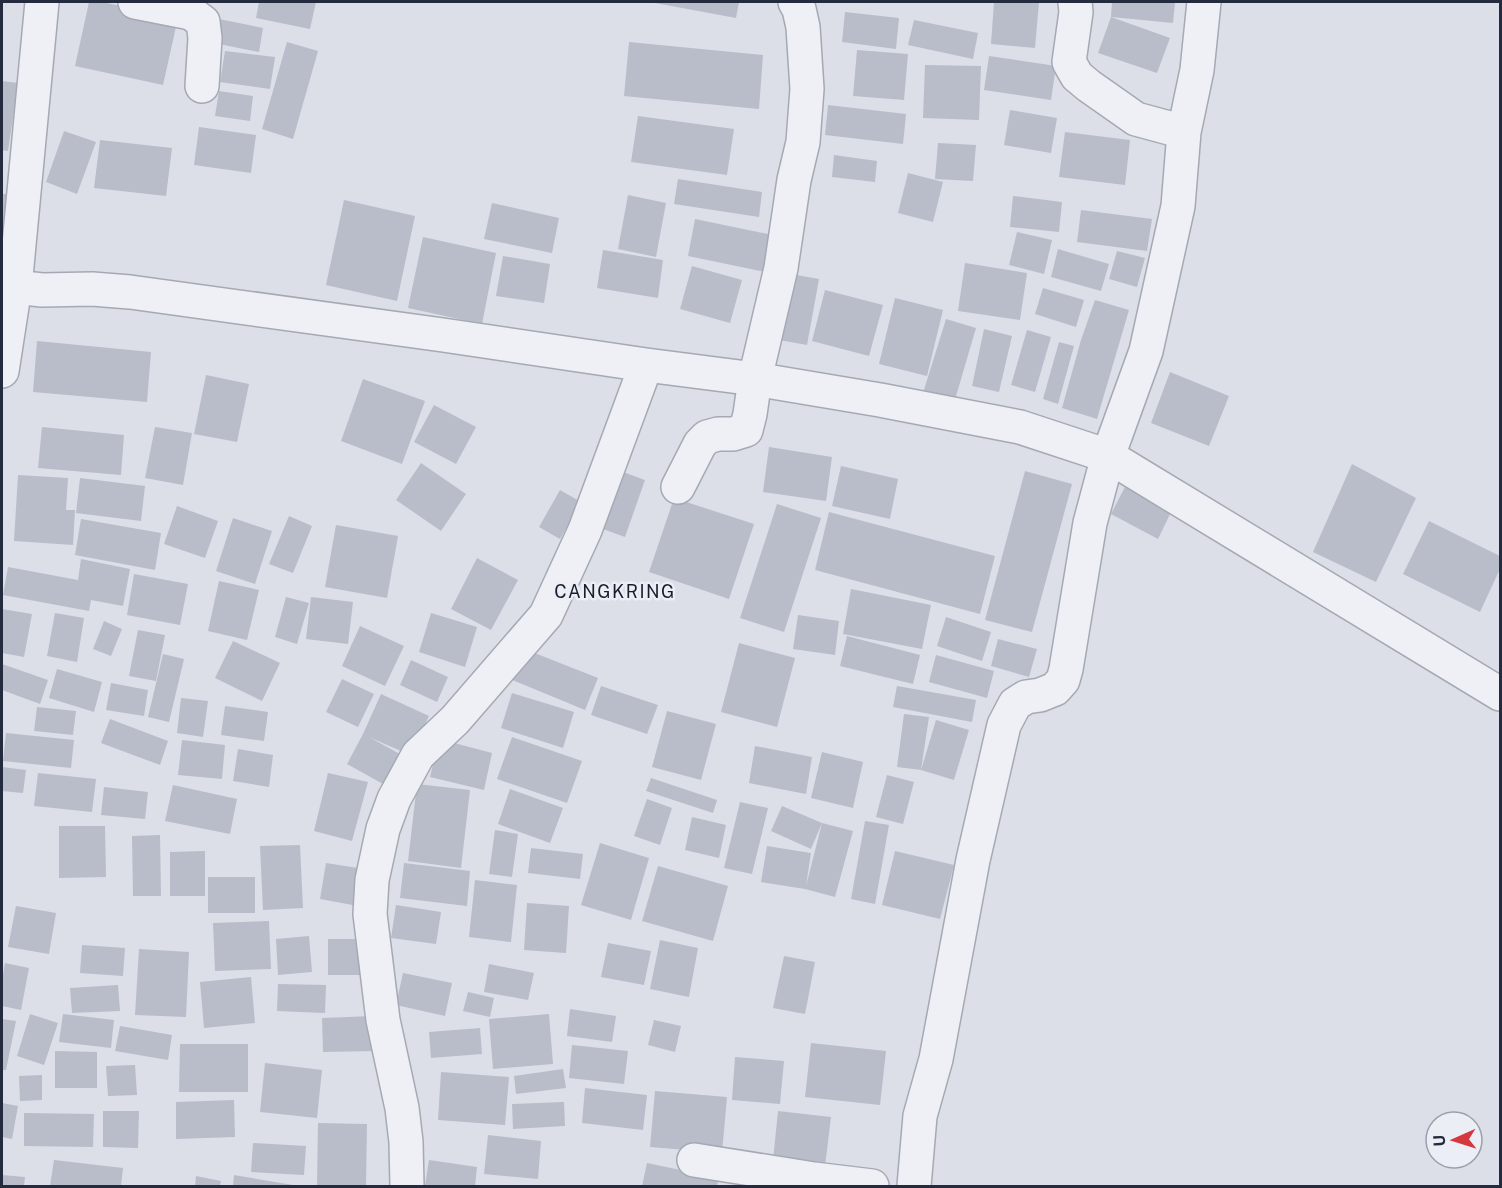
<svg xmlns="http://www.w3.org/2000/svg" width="1502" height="1188" font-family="'Public Sans',sans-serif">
<rect width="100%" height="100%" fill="#dcdfe7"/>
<path fill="#b9bdca" d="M 89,2 L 102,2 L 178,18 L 163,85 L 75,66 Z
M 259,2 L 316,2 L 310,29 L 256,18 Z
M 655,2 L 739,2 L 736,18 L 655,3 Z
M 994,2 L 1039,2 L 1035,48 L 991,44 Z
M 1112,2 L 1175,2 L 1173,23 L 1111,17 L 1170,38 L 1157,73 L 1098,53 L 1111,17 Z
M 845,12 L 899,18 L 896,49 L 842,42 Z
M 219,19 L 263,28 L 259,52 L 214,43 Z
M 914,20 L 978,33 L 973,59 L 908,45 Z
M 287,42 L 318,51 L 293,139 L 262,129 Z
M 629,42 L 763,55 L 759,109 L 624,96 Z
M 857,50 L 908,54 L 904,100 L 853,96 Z
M 225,51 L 275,57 L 270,89 L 220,82 Z
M 989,56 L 1056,66 L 1051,100 L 984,90 Z
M 925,65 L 981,66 L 979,120 L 923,118 Z
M 2,81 L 18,83 L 8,151 L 2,150 Z
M 219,91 L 253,96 L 250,121 L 215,116 Z
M 828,105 L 906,114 L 903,144 L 825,135 Z
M 1010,110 L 1057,118 L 1051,153 L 1004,145 Z
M 638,116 L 734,129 L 727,175 L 631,162 Z
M 199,127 L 256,135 L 251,173 L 194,165 Z
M 64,131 L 96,142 L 77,194 L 46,182 Z
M 1065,132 L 1130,140 L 1125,185 L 1059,177 Z
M 100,140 L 172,148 L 166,196 L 94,188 Z
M 938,143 L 976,145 L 973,181 L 935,179 Z
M 834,155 L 877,161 L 875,182 L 832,177 Z
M 908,173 L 943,182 L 933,222 L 898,213 Z
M 678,179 L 762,192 L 759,217 L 674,204 Z
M 2,194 L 8,194 L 3,237 L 2,237 Z
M 628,195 L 666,203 L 656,257 L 618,249 Z
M 1013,196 L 1062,202 L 1059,232 L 1010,227 Z
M 344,200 L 415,216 L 397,301 L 326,285 Z
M 492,203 L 559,218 L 552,253 L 484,239 Z
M 1081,210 L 1152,219 L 1147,251 L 1077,242 Z
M 695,219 L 773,235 L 765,272 L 688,256 Z
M 1017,232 L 1052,240 L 1044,274 L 1009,265 Z
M 423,237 L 496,253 L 482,324 L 408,308 Z
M 1058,249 L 1109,264 L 1101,291 L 1051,277 Z
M 603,250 L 663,260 L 658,298 L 597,288 Z
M 1117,251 L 1145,258 L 1137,287 L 1109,279 Z
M 503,256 L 550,264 L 544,303 L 496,296 Z
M 965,263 L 1027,273 L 1020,320 L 958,311 Z
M 692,266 L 742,280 L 730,323 L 680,309 Z
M 785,273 L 819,279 L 807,345 L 773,339 Z
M 1043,288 L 1084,300 L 1076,327 L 1035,314 Z
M 825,290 L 883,305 L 869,356 L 812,341 Z
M 895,298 L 943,310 L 927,376 L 879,364 Z
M 1095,300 L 1129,310 L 1097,419 L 1062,408 L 1081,340 Z
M 946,319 L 976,328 L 954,403 L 923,393 Z
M 984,329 L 1012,336 L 999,392 L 972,386 Z
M 1027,330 L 1051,337 L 1035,392 L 1011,385 Z
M 37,341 L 151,352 L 147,402 L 33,392 Z
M 1059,342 L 1074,346 L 1058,404 L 1043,399 Z
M 1170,372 L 1229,396 L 1209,446 L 1151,423 Z
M 206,375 L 249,384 L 237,442 L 194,434 Z
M 363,379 L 425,401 L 402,464 L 341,441 Z
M 434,405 L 476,427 L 456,464 L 414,442 Z
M 42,427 L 124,435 L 121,475 L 38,468 Z
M 155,427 L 192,433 L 183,485 L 145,478 Z
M 769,447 L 832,457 L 826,501 L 763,492 Z
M 421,463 L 466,494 L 441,531 L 396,500 Z
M 1352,464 L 1416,498 L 1376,582 L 1313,552 Z
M 841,466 L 898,479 L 890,519 L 832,506 Z
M 612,468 L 645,480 L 625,537 L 592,525 Z
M 1025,471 L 1072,484 L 1032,632 L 985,620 Z
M 18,475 L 68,478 L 66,510 L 75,510 L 73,545 L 14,541 Z
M 80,478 L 145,486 L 141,521 L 76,513 Z
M 1126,485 L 1172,510 L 1158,539 L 1111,514 Z
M 560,490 L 581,502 L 560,539 L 539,527 Z
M 674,498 L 754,524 L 729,599 L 649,572 Z
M 777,504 L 821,518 L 784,632 L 740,618 Z
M 177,506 L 218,521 L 205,558 L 164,544 Z
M 829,512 L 995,556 L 980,614 L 815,570 Z
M 289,516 L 312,526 L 293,573 L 269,564 Z
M 233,518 L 272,531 L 255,584 L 216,571 Z
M 81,519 L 161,533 L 155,570 L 75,555 Z
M 1429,521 L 1500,556 L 1500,569 L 1480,612 L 1403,574 Z
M 336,525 L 398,536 L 387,598 L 325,587 Z
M 477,558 L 518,580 L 491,630 L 451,609 Z
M 81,559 L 130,569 L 123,606 L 91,600 L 89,611 L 3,595 L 8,567 L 78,580 Z
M 134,574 L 188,584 L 180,625 L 127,615 Z
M 219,581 L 259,590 L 247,640 L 208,631 Z
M 851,589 L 931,605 L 922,649 L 843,634 Z
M 286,597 L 309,603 L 297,644 L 275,637 Z
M 311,597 L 353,602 L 348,644 L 306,639 Z
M 2,609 L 32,614 L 24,657 L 2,653 Z
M 55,613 L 84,618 L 77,662 L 47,656 Z
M 431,613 L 477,627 L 465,667 L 419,652 Z
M 798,615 L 839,621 L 835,655 L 793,649 Z
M 946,617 L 991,632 L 982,661 L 937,646 Z
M 104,621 L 122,629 L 111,656 L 93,649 Z
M 360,626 L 404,646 L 385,686 L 342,666 Z
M 138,630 L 165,635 L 156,681 L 129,676 Z
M 847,636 L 920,655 L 913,684 L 840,666 Z
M 998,639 L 1037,649 L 1029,677 L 991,666 Z
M 233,641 L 280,663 L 262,701 L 215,678 Z
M 739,643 L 795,658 L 777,727 L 721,712 Z
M 522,648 L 598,678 L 585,710 L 510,679 Z
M 163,654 L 184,659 L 169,722 L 148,717 Z
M 936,655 L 994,671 L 987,698 L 929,682 Z
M 411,660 L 448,677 L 437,702 L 400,685 Z
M 2,664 L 48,680 L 40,704 L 2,690 Z
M 57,669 L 102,682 L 94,712 L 49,698 Z
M 342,679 L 374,694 L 358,727 L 326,712 Z
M 111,683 L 148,690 L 144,716 L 106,710 Z
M 601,686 L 658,705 L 647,734 L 591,715 Z
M 897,686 L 976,700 L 972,722 L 893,707 Z
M 512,693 L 574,712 L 563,748 L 501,728 Z
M 381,694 L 429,716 L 410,755 L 369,737 L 409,759 L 392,789 L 347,764 L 363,734 Z
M 181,698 L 208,701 L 203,737 L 177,733 Z
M 225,706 L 268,712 L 264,741 L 221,735 Z
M 37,707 L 76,711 L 73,735 L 34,731 Z
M 667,711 L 716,724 L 701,780 L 652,767 Z
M 904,714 L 929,717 L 921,770 L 936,720 L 969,730 L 954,780 L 921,770 L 897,767 Z
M 110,719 L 168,741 L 160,765 L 101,743 Z
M 6,733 L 74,740 L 71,768 L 3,761 Z
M 512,737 L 582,761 L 567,803 L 497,779 Z
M 439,739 L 492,753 L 484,790 L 430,777 Z
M 182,740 L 225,745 L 222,779 L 178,775 Z
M 755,746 L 812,757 L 806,794 L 749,783 Z
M 238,749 L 273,755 L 269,787 L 233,781 Z
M 822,752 L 863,762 L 853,808 L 811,798 Z
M 2,767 L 26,770 L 23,793 L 2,791 Z
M 38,773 L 96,779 L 92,812 L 34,806 Z
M 328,773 L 368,782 L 352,841 L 314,831 Z
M 887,775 L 914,782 L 903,824 L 876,817 Z
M 651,778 L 717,800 L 713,813 L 646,791 Z
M 417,784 L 470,790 L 461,868 L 408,861 Z
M 173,785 L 237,799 L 230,834 L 165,821 Z
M 104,787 L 148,792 L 145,819 L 101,815 Z
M 510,789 L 563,808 L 550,843 L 498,824 Z
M 647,799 L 672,808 L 660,845 L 634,836 Z
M 740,802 L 768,808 L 752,874 L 724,868 Z
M 782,806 L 822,823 L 853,831 L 835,897 L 805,889 L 761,882 L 767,846 L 811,853 L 806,886 L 822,823 L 811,849 L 771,831 Z
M 692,817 L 726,825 L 719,858 L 685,850 Z
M 865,821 L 889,825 L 875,904 L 851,899 Z
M 59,826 L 105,826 L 106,877 L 59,878 Z
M 495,830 L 518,834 L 512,877 L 489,874 Z
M 160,835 L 161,896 L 133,896 L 132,836 Z
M 600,843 L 649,858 L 631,920 L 581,905 Z
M 300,845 L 303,908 L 263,910 L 260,846 Z
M 531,848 L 583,854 L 580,879 L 528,873 Z
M 205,851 L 205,896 L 170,896 L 170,852 Z
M 895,851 L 954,865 L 940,919 L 882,905 Z
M 326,863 L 364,869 L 358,906 L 320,899 Z
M 404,863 L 470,871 L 467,906 L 400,898 Z
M 658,866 L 728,886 L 713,941 L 642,921 Z
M 208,877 L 255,877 L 255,913 L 208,913 Z
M 475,880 L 517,885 L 511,942 L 469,937 Z
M 527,903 L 569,906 L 566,953 L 524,950 Z
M 396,905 L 441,912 L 436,944 L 391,938 Z
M 16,906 L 56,913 L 49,954 L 8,947 Z
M 269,921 L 271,969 L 215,971 L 213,923 Z
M 309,936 L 312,972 L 278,975 L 276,939 Z
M 328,939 L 369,939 L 369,975 L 328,975 Z
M 660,940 L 698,948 L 689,997 L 650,989 Z
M 608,943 L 651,951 L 644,985 L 601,977 Z
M 82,945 L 125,948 L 123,976 L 80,973 Z
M 139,949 L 189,952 L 186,1017 L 135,1015 Z
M 784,956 L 815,962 L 805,1014 L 773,1008 Z
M 5,963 L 29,968 L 21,1010 L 2,1006 L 2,980 Z
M 489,964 L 534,973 L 528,1000 L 484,992 Z
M 403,973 L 452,983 L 445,1016 L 396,1005 Z
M 251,977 L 255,1023 L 204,1028 L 200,982 Z
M 278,984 L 326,985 L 325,1013 L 277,1011 Z
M 118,985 L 120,1011 L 72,1013 L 70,988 Z
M 468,992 L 494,998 L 490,1017 L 463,1011 Z
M 570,1009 L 616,1016 L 612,1042 L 567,1036 Z
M 30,1014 L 58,1023 L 44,1065 L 17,1056 Z
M 63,1014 L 114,1020 L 111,1048 L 59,1042 Z
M 549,1014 L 553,1064 L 493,1069 L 489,1019 Z
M 374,1016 L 376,1051 L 323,1052 L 322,1018 Z
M 2,1019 L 16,1021 L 6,1070 L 2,1070 Z
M 654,1020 L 681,1026 L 675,1052 L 648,1045 Z
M 120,1026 L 172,1035 L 168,1060 L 115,1051 Z
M 480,1028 L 482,1054 L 431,1058 L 429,1032 Z
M 811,1043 L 886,1051 L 880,1105 L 805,1097 Z
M 180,1044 L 248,1044 L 248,1092 L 179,1092 Z
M 572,1045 L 628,1051 L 624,1084 L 569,1078 Z
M 55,1051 L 97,1052 L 97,1088 L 55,1088 Z
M 735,1057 L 784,1061 L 780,1104 L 732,1100 Z
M 265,1063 L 322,1070 L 317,1118 L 260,1112 Z
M 135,1065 L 137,1095 L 108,1096 L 106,1066 Z
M 563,1069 L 566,1088 L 516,1094 L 514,1076 Z
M 441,1072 L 509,1077 L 505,1125 L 438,1120 Z
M 42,1075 L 42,1100 L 20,1101 L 19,1076 Z
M 585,1088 L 647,1095 L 643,1130 L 582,1123 Z
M 655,1091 L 727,1097 L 722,1153 L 650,1147 Z
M 234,1100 L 235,1137 L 176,1139 L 176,1102 Z
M 564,1102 L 565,1126 L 513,1129 L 512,1104 Z
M 2,1103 L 18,1106 L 12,1139 L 2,1137 Z
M 103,1111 L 139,1111 L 138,1148 L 103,1147 Z
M 778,1111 L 831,1117 L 825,1166 L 773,1160 Z
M 24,1113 L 94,1114 L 93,1147 L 24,1146 Z
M 318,1123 L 367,1124 L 366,1186 L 317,1186 Z
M 488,1135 L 541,1141 L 538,1179 L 484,1174 Z
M 253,1143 L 306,1146 L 304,1175 L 251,1172 Z
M 54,1160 L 123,1168 L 121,1186 L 50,1186 Z
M 429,1160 L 477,1167 L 475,1186 L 425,1186 Z
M 647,1163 L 719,1178 L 717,1186 L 642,1186 Z
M 2,1175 L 25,1177 L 24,1186 L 2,1186 Z
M 234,1175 L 293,1185 L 293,1186 L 233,1186 Z
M 196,1176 L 221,1181 L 220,1186 L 195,1186 Z"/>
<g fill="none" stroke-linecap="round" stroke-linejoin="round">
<g stroke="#a5a9b4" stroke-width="36">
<path id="minor" d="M 135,2 L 191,13 L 203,22 L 205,38 L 202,86
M 1184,132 L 1197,70 L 1204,2
M 15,287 L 42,290 L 92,289 L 130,292 L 443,335 L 646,365 L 755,379 L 880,400 L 1020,427 L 1108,456 L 1500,694
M 2,371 L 15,287 L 42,2
M 678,487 L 700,444 L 707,437 L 718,434 L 733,434 L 746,430 L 750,414 L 755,379 L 781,268 L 794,180 L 803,142 L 807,89 L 803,27 L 799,9 L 795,2
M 694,1160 L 814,1179 L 872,1186
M 407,1186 L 406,1142 L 402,1108 L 383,1020 L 370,914 L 372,880 L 383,829 L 394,799 L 418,755 L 455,720 L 546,615 L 585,530 L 646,365
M 914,1186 L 920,1116 L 936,1059 L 973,860 L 1004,725 L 1015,704 L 1026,697 L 1040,695 L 1055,689 L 1063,680 L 1066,669 L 1090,523 L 1108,456 L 1146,351 L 1178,206 L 1184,132 L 1136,119 L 1089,86 L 1077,76 L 1069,62 L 1076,12 L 1075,2"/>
</g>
<use href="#minor" stroke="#eef0f5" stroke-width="33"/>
</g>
<g text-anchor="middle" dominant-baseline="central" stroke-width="5" stroke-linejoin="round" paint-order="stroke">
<g font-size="18" letter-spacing="1.5" fill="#171d2e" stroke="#ebeef5">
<text x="615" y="591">CANGKRING</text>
</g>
</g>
<rect width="1502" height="1188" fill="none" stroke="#252b3e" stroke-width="6"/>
<g transform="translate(1454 1140) rotate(267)"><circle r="28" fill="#ebeef5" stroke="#9ca0ac" stroke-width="1.5"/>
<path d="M0-4.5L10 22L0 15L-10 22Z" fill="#d5373e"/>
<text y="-9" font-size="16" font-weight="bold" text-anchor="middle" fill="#252b3e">U</text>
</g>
</svg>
